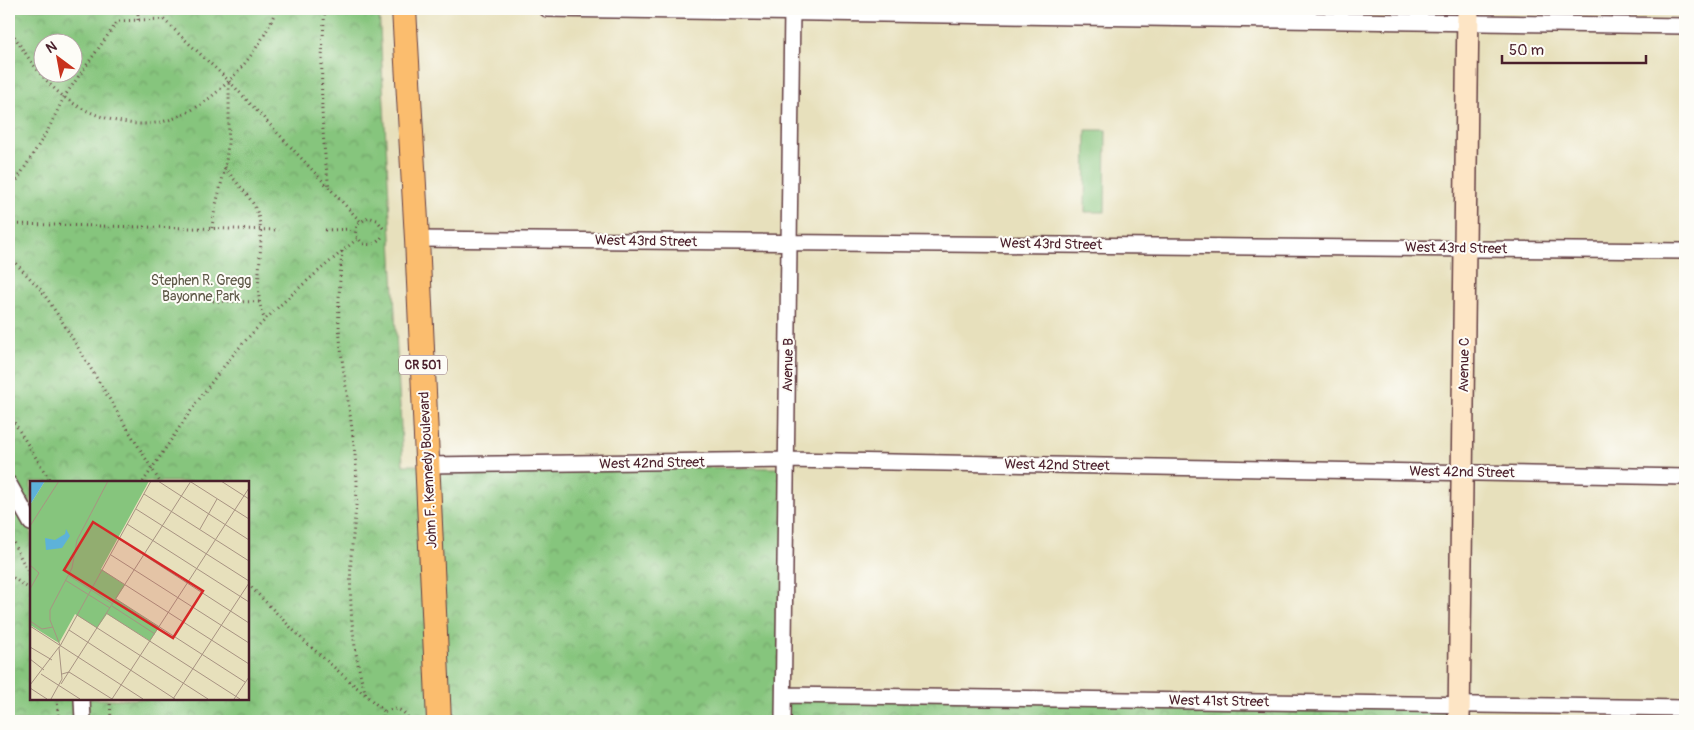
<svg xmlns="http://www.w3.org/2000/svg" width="1694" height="730" font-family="Pangolin,sans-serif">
<defs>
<pattern id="park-crowns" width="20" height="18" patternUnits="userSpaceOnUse" patternTransform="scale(1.25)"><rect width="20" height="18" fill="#86c57d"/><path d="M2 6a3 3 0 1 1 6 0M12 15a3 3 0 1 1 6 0" fill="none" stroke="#709f67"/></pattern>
</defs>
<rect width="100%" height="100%" fill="#fdfcf7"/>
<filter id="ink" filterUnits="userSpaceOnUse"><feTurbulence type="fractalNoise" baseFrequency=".02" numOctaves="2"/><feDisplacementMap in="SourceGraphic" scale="10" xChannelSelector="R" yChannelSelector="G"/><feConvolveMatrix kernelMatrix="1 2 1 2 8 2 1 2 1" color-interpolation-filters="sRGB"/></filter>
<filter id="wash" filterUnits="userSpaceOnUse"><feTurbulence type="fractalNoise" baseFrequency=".0096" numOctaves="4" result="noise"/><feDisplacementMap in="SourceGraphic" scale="20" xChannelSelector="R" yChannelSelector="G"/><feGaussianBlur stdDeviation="1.12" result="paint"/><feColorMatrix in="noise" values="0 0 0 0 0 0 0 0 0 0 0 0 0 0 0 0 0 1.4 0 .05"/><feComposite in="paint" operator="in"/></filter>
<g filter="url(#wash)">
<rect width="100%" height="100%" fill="#e7e0bc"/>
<path fill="#86c57d" stroke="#687254" d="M 1086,130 L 1106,130 L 1105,212 L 1085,212 Z"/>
<path fill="url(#park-crowns)" stroke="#687254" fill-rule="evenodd" d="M 9,9 L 379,9 L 403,465 L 787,468 L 783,694 L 1459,705 L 1459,721 L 9,721 ZM 42,42 L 72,42 L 72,72 L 42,72 ZM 31,482 L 248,482 L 248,699 L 31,699 Z"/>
</g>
<g filter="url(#ink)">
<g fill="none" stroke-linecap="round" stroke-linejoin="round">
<g stroke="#623c41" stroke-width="18">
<path id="minor" d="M 547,9 L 1685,26
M 417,239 L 1685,251
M 428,465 L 787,460 L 1685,477
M 9,484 L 31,523
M 784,695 L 1685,708
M 82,699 L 83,721
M 783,721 L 792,9"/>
</g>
<g stroke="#623c41" stroke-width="24">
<path id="secondary" d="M 1459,721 L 1468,9"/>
</g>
<g stroke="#623c41" stroke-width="26">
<path id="primary" d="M 404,9 L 417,239 L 439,721"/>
</g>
<path stroke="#623c41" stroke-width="3" stroke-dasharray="1 4" stroke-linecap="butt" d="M 325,9 C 320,69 320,128 329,187
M 138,20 L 138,9
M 9,28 C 24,52 41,79 64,97 C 89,116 129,129 161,122 C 210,112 261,54 276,9
M 225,167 C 235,183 253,197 258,215 C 267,247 250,290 265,320
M 9,193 L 48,130 L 64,97 L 118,21 L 163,19 L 229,81 L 360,221
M 9,224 L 279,230
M 212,228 C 214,207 221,188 225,167 C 230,139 229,110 229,82
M 383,228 L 377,220 L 368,217 L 357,225 L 355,234 L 362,243 C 372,247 378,243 384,234
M 325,230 L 355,229
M 342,251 C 340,280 337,310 340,338 C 344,386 355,433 357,481 C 357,507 353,531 351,557 C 349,604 352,650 366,695
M 9,256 L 42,291 L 60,318 L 160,482
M 213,301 L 260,302
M 9,414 L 51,482
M 143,482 C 180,427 218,366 266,319 C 295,290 326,265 357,239
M 9,534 L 31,578
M 9,575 L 31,590
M 248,584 L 304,641 L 385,712
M 57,699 L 59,721
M 110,699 L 111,721
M 381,721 L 385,712 C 396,706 403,710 409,719"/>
<use href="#minor" stroke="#fff" stroke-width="15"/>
<use href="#secondary" stroke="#fde5c5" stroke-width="21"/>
<use href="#primary" stroke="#fbbd6e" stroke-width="24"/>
</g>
</g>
<g text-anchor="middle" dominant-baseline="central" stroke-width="4" stroke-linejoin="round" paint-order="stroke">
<rect fill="#fdfcf7" stroke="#806168" stroke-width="1" x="399" y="355.5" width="48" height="19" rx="4"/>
<g font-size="12" font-weight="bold" fill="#4a1f2b">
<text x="423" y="365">CR 501</text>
</g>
<g font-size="14" fill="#4a1f2b" stroke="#fdfcf7">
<text transform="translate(646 241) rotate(1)">West 43rd Street</text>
<text transform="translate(1051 244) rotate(1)">West 43rd Street</text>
<text transform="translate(1456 248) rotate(1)">West 43rd Street</text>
<text transform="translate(788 365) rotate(-89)">Avenue B</text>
<text transform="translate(1464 365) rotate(-89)">Avenue C</text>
<text transform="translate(652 463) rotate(-1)">West 42nd Street</text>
<text transform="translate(1057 465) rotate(1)">West 42nd Street</text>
<text transform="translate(428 470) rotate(-93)">John F. Kennedy Boulevard</text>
<text transform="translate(1462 472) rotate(1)">West 42nd Street</text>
<text transform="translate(1219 701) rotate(1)">West 41st Street</text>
</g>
<g font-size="14" fill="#5f5948" stroke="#fdfcf7">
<text x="201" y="280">Stephen R. Gregg<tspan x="201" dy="16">Bayonne Park</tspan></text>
</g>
</g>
<g transform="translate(30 481)">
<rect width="219" height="219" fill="#e7e0bc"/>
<path d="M 15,0 L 119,0 L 71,88 L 95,104 L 86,118 L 129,146 L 120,160 L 77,133 L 67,147 L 45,133 L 29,162 L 0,144 L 0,24 Z" fill="#86c57d"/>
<path d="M 0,0 L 15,0 L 0,24 ZM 36,48 L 40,55 L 32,67 L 16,69 L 15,57 L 25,59 L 35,53 Z" fill="#5db2d9"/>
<path fill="none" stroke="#a89382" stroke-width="1" d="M 128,0 L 219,59M 191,0 L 219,18M 161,1 L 219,38M 114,13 L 219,80M 106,28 L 219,100M 97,43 L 219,121M 0,45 L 29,0M 170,48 L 187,18M 89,58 L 219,142M 81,74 L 219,162M 0,84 L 9,92 L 0,108M 72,89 L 219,183M 38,94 L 83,123M 35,99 L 80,127M 86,118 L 215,201M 82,125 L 125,153M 76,132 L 210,218M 47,134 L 178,218M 0,140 L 12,148 L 23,146M 0,145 L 113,218M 39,149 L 145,218M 30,164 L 20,139 L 20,129 L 42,87 L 47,59 L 78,0M 0,166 L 22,179M 0,178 L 14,189M 11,193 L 50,218M 32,193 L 39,191 L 82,218M 31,203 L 161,0M 0,204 L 29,166M 0,207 L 17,218M 21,218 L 32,198 L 29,167 L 121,0M 82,218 L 219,7M 143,218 L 219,102M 204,218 L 219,196"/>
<path fill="#d62828" fill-opacity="0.15" stroke="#d62828" stroke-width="2.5" d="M 63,41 L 173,110 L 143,157 L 34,89 Z"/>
<rect width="219" height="219" fill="none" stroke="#4a1f2b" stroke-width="2.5"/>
</g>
<rect width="1694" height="730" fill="none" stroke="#fdfcf7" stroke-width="30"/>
<g transform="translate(58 58) rotate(328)"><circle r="24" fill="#fdfcf7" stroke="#b5a4a5"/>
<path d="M0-4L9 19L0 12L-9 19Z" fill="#c8321e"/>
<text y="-8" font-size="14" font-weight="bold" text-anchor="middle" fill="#4a1f2b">N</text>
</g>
<path d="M1502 55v8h144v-8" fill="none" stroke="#4a1f2b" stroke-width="2.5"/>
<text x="1509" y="55" font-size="15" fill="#4a1f2b" stroke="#fdfcf7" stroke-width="4" paint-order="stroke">50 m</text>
</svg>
